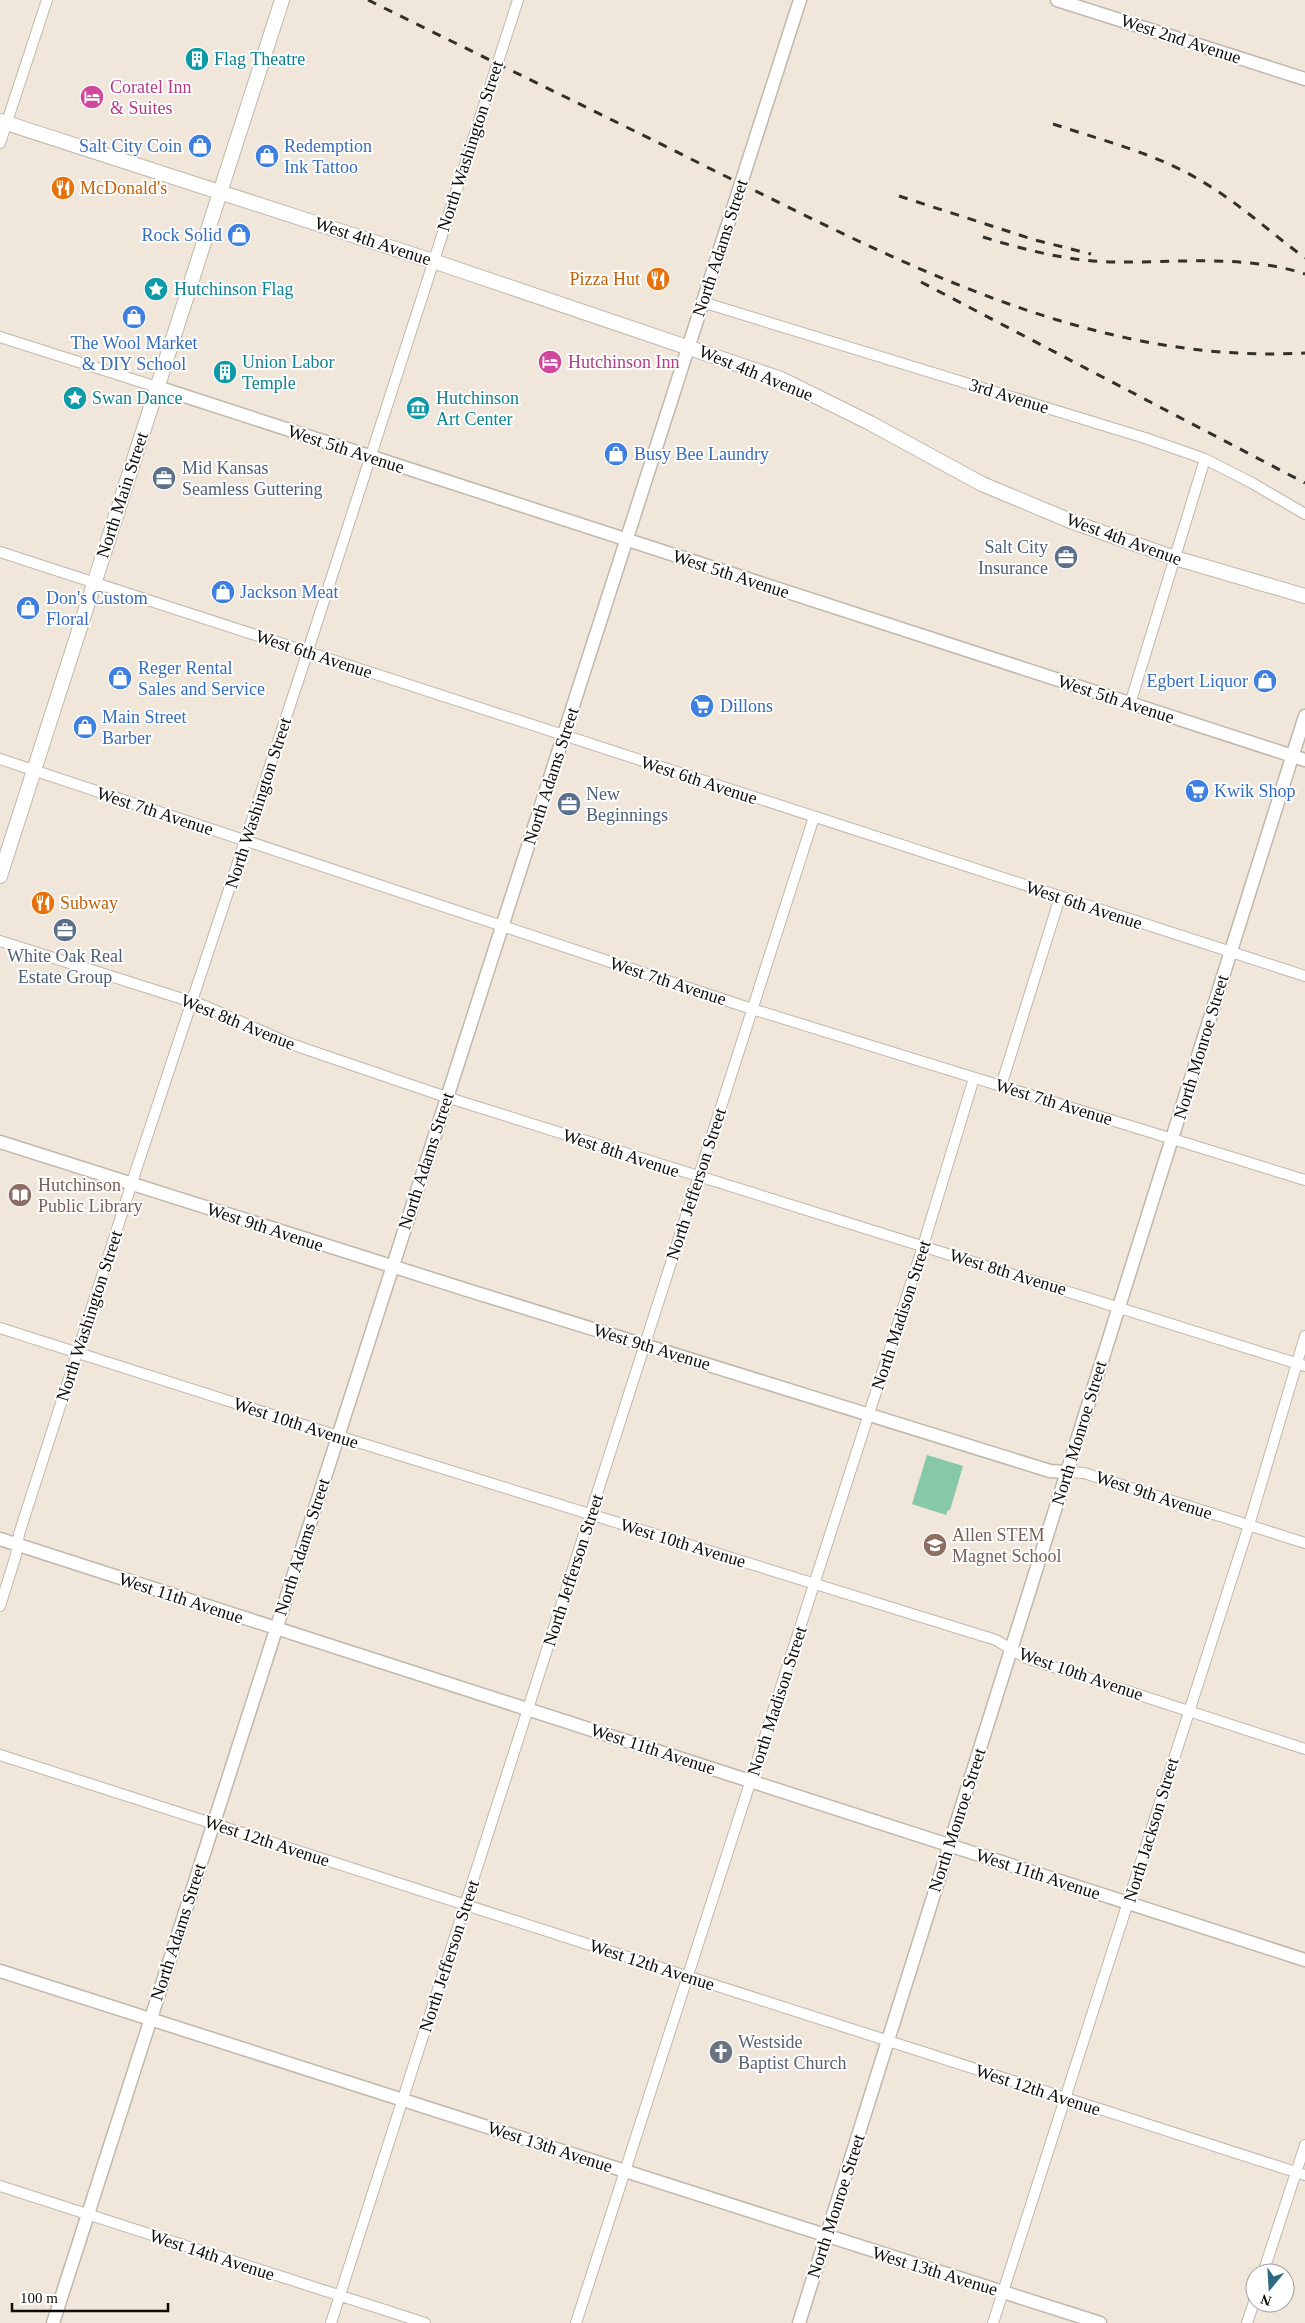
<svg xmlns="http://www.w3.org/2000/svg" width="1305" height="2323" font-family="'Times New Roman',serif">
<rect width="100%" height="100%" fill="#f0e6d9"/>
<path fill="#86c8a8" d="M 927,1455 L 963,1466 L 950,1510 L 948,1510 L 946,1515 L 912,1504 Z"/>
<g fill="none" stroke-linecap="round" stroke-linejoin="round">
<g stroke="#c1b7ab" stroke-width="12">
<path id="minor" d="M 0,143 L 47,0
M 702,302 L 1145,438 L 1205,459 L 1252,483 L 1305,514
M 0,337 L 157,387
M 0,552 L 1305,976
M 1130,704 L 1205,459
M 0,759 L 752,1009 L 1305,1180
M 0,941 L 205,1006 L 291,1044 L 446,1097 L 1305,1366
M 1001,1086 L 1060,897
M 0,1328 L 338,1436 L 996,1640 L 1026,1658 L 1305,1749
M 1067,1472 L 1084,1473 L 1305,1543
M 0,1606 L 16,1555 L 19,1534 L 136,1170 L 302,669 L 518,0
M 0,1755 L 1305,2175
M 0,2186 L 425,2323
M 1263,2273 L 1305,2145
M 331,2323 L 814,817
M 576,2323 L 923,1246 L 974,1078
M 993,2323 L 1249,1525 L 1305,1336
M 1247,2323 L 1255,2299"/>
</g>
<g stroke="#c1b7ab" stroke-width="15">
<path id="tertiary" d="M 1057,0 L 1305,79
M 157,387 L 1305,760
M 0,1142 C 349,1254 700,1363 1050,1471 L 1067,1472
M 0,1539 L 1305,1960
M 0,1971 L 1100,2323
M 53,2323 L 800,0
M 799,2323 L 1305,716"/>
</g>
<g stroke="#c1b7ab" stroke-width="16">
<path id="secondary" d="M 0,121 L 433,261 L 781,379 L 870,423 L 982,484 L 1073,522 L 1175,558 L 1305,596
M 0,876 L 282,0"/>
</g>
<use href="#minor" stroke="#fff" stroke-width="10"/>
<use href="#tertiary" stroke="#fff" stroke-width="12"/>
<use href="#secondary" stroke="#fff" stroke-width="14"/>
<path stroke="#332f29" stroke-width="3" stroke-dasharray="9 9" stroke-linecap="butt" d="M 368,0 C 483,57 599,113 715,171 C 900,262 1092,365 1305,353
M 1053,124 C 1104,141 1158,154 1203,182 C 1240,204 1271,233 1305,258
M 899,196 L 1035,240 L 1091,254
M 983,237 C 1025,250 1068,261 1113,262 C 1175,263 1244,254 1305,274
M 921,282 L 1305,483"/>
</g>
<defs>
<g id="building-disc" transform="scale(1.25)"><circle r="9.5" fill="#0f9aa8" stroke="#fff"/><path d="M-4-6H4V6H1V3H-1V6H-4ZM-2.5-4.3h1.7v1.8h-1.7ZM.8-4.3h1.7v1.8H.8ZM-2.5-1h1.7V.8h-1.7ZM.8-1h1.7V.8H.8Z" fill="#fff"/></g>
<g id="hotel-disc" transform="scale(1.25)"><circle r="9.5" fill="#d1479c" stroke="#fff"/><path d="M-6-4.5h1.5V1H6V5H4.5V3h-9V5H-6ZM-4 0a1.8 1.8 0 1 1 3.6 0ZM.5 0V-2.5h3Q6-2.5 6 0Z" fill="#fff"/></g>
<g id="shop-disc" transform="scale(1.25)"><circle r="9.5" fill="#3f7fe0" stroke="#fff"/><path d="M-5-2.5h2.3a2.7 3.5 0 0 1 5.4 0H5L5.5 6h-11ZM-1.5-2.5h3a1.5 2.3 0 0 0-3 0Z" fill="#fff"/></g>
<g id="restaurant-disc" transform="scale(1.25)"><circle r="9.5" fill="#e8710a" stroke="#fff"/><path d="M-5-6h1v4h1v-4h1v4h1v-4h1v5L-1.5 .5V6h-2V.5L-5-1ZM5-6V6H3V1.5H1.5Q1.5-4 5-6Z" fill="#fff"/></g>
<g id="sight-disc" transform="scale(1.25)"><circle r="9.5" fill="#0f9aa8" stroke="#fff"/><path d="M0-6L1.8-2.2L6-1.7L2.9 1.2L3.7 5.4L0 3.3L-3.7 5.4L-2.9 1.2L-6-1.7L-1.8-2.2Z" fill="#fff"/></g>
<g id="museum-disc" transform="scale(1.25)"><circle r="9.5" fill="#0f9aa8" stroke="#fff"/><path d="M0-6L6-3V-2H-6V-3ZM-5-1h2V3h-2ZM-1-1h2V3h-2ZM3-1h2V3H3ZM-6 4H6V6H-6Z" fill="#fff"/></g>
<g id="office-disc" transform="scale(1.25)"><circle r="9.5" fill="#5c6f8a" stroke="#fff"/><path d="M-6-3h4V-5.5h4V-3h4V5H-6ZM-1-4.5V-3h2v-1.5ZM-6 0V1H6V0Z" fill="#fff"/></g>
<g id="supermarket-disc" transform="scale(1.25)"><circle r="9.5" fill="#3f7fe0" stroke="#fff"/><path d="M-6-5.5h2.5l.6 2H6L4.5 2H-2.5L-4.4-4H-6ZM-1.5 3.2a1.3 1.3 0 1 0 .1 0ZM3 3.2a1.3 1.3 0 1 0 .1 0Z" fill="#fff"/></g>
<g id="library-disc" transform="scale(1.25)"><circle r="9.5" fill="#8d6e63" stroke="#fff"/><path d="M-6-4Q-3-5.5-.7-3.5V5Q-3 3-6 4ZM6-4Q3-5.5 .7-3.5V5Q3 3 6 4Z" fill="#fff"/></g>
<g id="school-disc" transform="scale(1.25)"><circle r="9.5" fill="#8d6e63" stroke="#fff"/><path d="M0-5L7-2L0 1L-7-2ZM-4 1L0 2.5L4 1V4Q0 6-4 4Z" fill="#fff"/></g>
<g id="church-disc" transform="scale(1.25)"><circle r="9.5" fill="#6b7280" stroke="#fff"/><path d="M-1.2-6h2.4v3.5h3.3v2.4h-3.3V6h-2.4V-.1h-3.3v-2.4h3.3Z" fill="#fff"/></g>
</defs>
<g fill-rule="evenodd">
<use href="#building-disc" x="197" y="59"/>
<use href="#hotel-disc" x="92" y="97"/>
<use href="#shop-disc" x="200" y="146"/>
<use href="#shop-disc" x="267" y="156"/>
<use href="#restaurant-disc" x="63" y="188"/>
<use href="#shop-disc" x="239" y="235"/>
<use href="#restaurant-disc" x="658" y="279"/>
<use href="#sight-disc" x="156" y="289"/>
<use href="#shop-disc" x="134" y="317"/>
<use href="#hotel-disc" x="550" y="362"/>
<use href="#building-disc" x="225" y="372"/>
<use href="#sight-disc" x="75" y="398"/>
<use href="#museum-disc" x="418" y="408"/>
<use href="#shop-disc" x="616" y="454"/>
<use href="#office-disc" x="164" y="478"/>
<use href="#office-disc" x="1066" y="557"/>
<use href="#shop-disc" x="223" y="592"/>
<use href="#shop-disc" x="28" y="608"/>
<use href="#shop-disc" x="120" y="678"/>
<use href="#shop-disc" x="1265" y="681"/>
<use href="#supermarket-disc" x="702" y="706"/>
<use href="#shop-disc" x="85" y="727"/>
<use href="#supermarket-disc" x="1197" y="791"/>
<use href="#office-disc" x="569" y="804"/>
<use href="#restaurant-disc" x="43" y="903"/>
<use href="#office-disc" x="65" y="930"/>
<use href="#library-disc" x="20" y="1195"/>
<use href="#school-disc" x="935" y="1545"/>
<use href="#church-disc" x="721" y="2052"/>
</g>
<g text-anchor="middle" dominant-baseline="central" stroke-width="4" stroke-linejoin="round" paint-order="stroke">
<g font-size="18" fill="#0f0c07" stroke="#fff">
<text transform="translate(1181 39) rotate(18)">West 2nd Avenue</text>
<text transform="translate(470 146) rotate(-72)">North Washington Street</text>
<text transform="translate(373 241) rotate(18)">West 4th Avenue</text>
<text transform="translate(720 248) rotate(-72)">North Adams Street</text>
<text transform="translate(756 373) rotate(22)">West 4th Avenue</text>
<text transform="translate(1009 396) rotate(17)">3rd Avenue</text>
<text transform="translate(346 449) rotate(18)">West 5th Avenue</text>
<text transform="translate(122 495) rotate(-72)">North Main Street</text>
<text transform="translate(1124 539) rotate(20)">West 4th Avenue</text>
<text transform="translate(731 574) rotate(18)">West 5th Avenue</text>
<text transform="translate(314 654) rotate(18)">West 6th Avenue</text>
<text transform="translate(1116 699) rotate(18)">West 5th Avenue</text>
<text transform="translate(551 776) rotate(-72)">North Adams Street</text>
<text transform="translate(699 780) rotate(18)">West 6th Avenue</text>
<text transform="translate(258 803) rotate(-72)">North Washington Street</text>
<text transform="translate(155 811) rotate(18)">West 7th Avenue</text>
<text transform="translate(1084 905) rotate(18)">West 6th Avenue</text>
<text transform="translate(668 981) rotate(18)">West 7th Avenue</text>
<text transform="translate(238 1022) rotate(22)">West 8th Avenue</text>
<text transform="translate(1201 1047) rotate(-73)">North Monroe Street</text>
<text transform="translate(1054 1102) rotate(17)">West 7th Avenue</text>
<text transform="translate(621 1153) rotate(18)">West 8th Avenue</text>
<text transform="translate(426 1161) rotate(-72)">North Adams Street</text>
<text transform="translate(696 1184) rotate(-72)">North Jefferson Street</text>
<text transform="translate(265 1227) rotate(18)">West 9th Avenue</text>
<text transform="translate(1008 1272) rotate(17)">West 8th Avenue</text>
<text transform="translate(901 1315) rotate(-72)">North Madison Street</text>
<text transform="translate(89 1316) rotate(-72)">North Washington Street</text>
<text transform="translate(652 1347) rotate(17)">West 9th Avenue</text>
<text transform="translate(296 1423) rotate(18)">West 10th Avenue</text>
<text transform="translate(1079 1433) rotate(-73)">North Monroe Street</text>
<text transform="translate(1154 1495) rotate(18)">West 9th Avenue</text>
<text transform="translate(683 1543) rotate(17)">West 10th Avenue</text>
<text transform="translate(302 1547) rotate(-72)">North Adams Street</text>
<text transform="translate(573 1570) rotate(-72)">North Jefferson Street</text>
<text transform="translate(181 1598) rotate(18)">West 11th Avenue</text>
<text transform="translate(1081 1674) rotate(19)">West 10th Avenue</text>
<text transform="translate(777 1701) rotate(-72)">North Madison Street</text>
<text transform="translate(653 1749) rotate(18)">West 11th Avenue</text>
<text transform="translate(957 1820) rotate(-72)">North Monroe Street</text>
<text transform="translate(1151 1830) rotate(-73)">North Jackson Street</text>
<text transform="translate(267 1841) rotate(18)">West 12th Avenue</text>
<text transform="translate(1038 1874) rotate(18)">West 11th Avenue</text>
<text transform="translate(178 1932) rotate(-72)">North Adams Street</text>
<text transform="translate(449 1956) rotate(-72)">North Jefferson Street</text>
<text transform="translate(652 1965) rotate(18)">West 12th Avenue</text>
<text transform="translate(1038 2090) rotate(18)">West 12th Avenue</text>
<text transform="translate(550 2147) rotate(18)">West 13th Avenue</text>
<text transform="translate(836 2206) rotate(-72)">North Monroe Street</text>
<text transform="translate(212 2255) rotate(18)">West 14th Avenue</text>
<text transform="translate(935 2271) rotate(17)">West 13th Avenue</text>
</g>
<g font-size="18" fill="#0d838f" stroke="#fff" text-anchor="start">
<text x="214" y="59">Flag Theatre</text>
<text x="174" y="289">Hutchinson Flag</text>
<text x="242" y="362">Union Labor<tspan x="242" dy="21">Temple</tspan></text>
<text x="92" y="398">Swan Dance</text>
<text x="436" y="398">Hutchinson<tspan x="436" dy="21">Art Center</tspan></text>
</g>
<g font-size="18" fill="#b23c85" stroke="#fff" text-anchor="start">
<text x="110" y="87">Coratel Inn<tspan x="110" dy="21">&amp; Suites</tspan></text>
<text x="568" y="362">Hutchinson Inn</text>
</g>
<g font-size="18" fill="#366cbe" stroke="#fff" text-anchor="start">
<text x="182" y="146" text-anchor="end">Salt City Coin</text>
<text x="284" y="146">Redemption<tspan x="284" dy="21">Ink Tattoo</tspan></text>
<text x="222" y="235" text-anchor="end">Rock Solid</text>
<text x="134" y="343" text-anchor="middle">The Wool Market<tspan x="134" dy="21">&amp; DIY School</tspan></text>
<text x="634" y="454">Busy Bee Laundry</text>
<text x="240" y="592">Jackson Meat</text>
<text x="46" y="598">Don's Custom<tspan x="46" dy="21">Floral</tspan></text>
<text x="138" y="668">Reger Rental<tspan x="138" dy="21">Sales and Service</tspan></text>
<text x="1248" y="681" text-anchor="end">Egbert Liquor</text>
<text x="720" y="706">Dillons</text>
<text x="102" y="717">Main Street<tspan x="102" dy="21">Barber</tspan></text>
<text x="1214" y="791">Kwik Shop</text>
</g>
<g font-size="18" fill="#c56008" stroke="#fff" text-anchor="start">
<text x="80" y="188">McDonald's</text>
<text x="640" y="279" text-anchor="end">Pizza Hut</text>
<text x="60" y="903">Subway</text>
</g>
<g font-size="18" fill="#4e5e75" stroke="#fff" text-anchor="start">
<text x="182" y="468">Mid Kansas<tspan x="182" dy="21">Seamless Guttering</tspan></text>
<text x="1048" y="547" text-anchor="end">Salt City<tspan x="1048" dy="21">Insurance</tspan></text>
<text x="586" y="794">New<tspan x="586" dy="21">Beginnings</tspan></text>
<text x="65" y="956" text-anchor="middle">White Oak Real<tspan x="65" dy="21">Estate Group</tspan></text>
</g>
<g font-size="18" fill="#785e54" stroke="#fff" text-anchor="start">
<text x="38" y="1185">Hutchinson<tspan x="38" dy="21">Public Library</tspan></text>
<text x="952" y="1535">Allen STEM<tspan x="952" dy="21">Magnet School</tspan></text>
</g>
<g font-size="18" fill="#5b616d" stroke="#fff" text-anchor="start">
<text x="738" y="2042">Westside<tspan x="738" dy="21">Baptist Church</tspan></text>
</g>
</g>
<g transform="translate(1270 2288) rotate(198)"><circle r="24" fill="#ffffff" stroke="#9f9e9c"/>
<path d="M0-4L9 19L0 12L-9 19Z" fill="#2d6980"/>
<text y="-8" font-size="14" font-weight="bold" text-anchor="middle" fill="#0f0c07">N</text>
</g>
<path d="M12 2303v8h156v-8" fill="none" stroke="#0f0c07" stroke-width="2.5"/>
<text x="20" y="2303" font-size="15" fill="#0f0c07" stroke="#ffffff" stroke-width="4" paint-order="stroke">100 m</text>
</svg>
